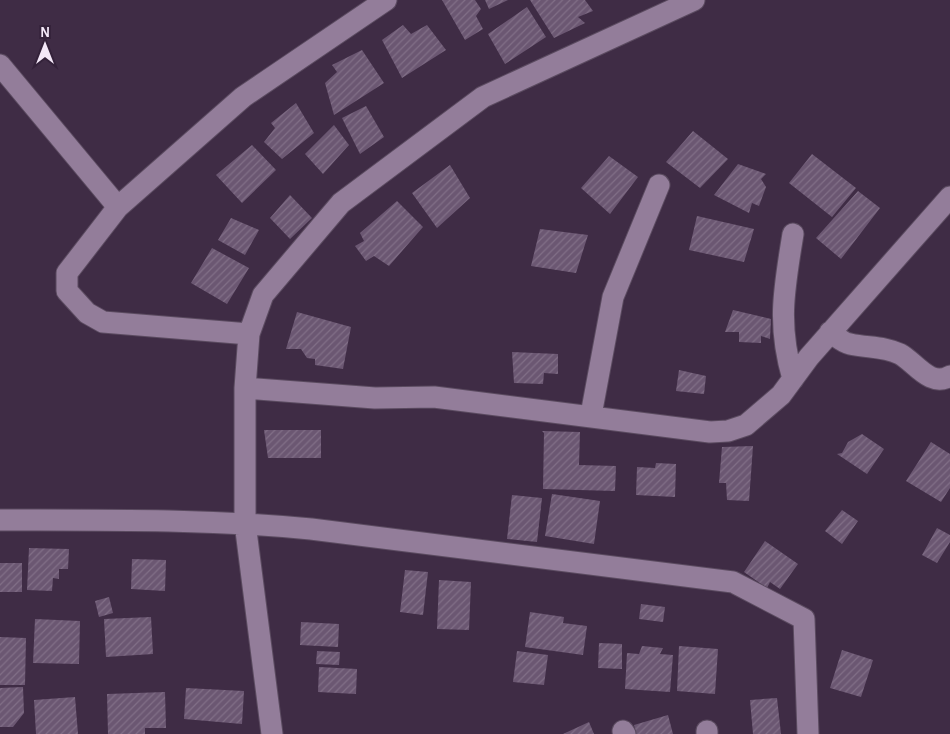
<svg xmlns="http://www.w3.org/2000/svg" width="950" height="734" font-family="'Alegreya Sans',sans-serif">
<defs>
<pattern id="building-hatch" width="6" height="6" patternUnits="userSpaceOnUse" patternTransform="scale(1.25)"><rect width="6" height="6" fill="#6b5772"/><path d="M-1 1l2-2M0 6l6-6M5 7l2-2" fill="none" stroke="#816f87"/></pattern>
</defs>
<rect width="100%" height="100%" fill="#3f2c45"/>
<path fill="url(#building-hatch)" d="M 442,0 L 475,0 L 481,9 L 476,16 L 483,29 L 465,40 Z
M 485,0 L 508,0 L 489,9 Z
M 530,0 L 585,0 L 593,11 L 578,17 L 585,23 L 554,38 Z
M 527,7 L 546,37 L 505,64 L 488,34 Z
M 403,25 L 411,34 L 427,25 L 446,50 L 402,78 L 382,40 Z
M 362,50 L 384,83 L 334,115 L 325,83 L 337,72 L 332,65 Z
M 296,103 L 314,133 L 282,159 L 264,142 L 275,128 L 271,123 Z
M 366,106 L 384,137 L 360,154 L 342,118 Z
M 334,125 L 349,145 L 323,174 L 305,154 Z
M 693,131 L 728,159 L 700,188 L 666,162 Z
M 252,145 L 276,170 L 242,203 L 216,175 Z
M 812,154 L 856,188 L 832,217 L 789,183 Z
M 609,156 L 638,177 L 610,214 L 581,188 Z
M 738,164 L 766,174 L 761,179 L 766,187 L 759,206 L 752,203 L 749,213 L 714,195 Z
M 450,165 L 470,198 L 437,228 L 412,193 Z
M 858,191 L 880,208 L 841,259 L 816,238 Z
M 290,195 L 312,218 L 290,239 L 270,218 Z
M 397,201 L 423,227 L 389,266 L 374,256 L 366,261 L 355,246 L 364,241 L 360,233 Z
M 697,216 L 754,229 L 744,262 L 689,250 Z
M 231,218 L 259,230 L 245,255 L 218,240 Z
M 540,229 L 588,235 L 576,273 L 531,266 Z
M 212,248 L 249,268 L 227,304 L 191,283 Z
M 733,310 L 771,319 L 770,339 L 761,336 L 761,343 L 739,342 L 739,332 L 725,332 Z
M 297,312 L 351,327 L 343,369 L 315,365 L 315,359 L 307,358 L 301,349 L 286,349 Z
M 512,352 L 558,354 L 558,374 L 544,373 L 543,384 L 514,383 Z
M 679,370 L 706,376 L 704,394 L 676,391 Z
M 264,430 L 321,430 L 321,458 L 268,458 Z
M 542,431 L 580,432 L 579,465 L 616,466 L 615,491 L 543,489 L 544,433 Z
M 862,434 L 884,449 L 867,474 L 837,454 L 842,453 L 848,442 Z
M 931,442 L 950,454 L 950,488 L 941,502 L 906,481 Z
M 753,446 L 749,501 L 727,500 L 726,483 L 719,483 L 722,447 Z
M 656,463 L 676,464 L 675,497 L 636,495 L 637,467 L 655,468 Z
M 552,494 L 600,501 L 594,544 L 545,536 Z
M 512,495 L 542,498 L 537,542 L 507,539 Z
M 842,510 L 858,521 L 842,544 L 825,531 Z
M 937,528 L 950,535 L 950,542 L 937,563 L 922,555 Z
M 765,541 L 798,564 L 780,589 L 770,582 L 767,588 L 744,572 Z
M 29,548 L 69,549 L 68,569 L 59,569 L 59,579 L 53,578 L 52,591 L 27,590 Z
M 132,559 L 166,560 L 165,591 L 131,589 Z
M 0,563 L 22,563 L 22,592 L 0,592 Z
M 405,570 L 428,572 L 423,615 L 400,612 Z
M 439,580 L 471,582 L 469,630 L 437,629 Z
M 109,597 L 113,613 L 99,617 L 95,601 Z
M 641,604 L 665,607 L 663,622 L 639,619 Z
M 530,612 L 564,617 L 563,623 L 587,626 L 583,655 L 525,647 Z
M 151,617 L 153,654 L 106,657 L 104,619 Z
M 35,619 L 80,621 L 79,664 L 33,663 Z
M 301,622 L 339,624 L 338,647 L 300,645 Z
M 0,637 L 26,638 L 25,685 L 0,685 Z
M 599,643 L 622,644 L 622,669 L 598,668 Z
M 642,646 L 663,648 L 660,654 L 673,655 L 670,692 L 625,689 L 627,653 L 639,654 Z
M 679,646 L 718,649 L 715,694 L 677,691 Z
M 842,650 L 873,660 L 861,697 L 830,688 Z
M 317,651 L 340,652 L 339,665 L 316,664 Z
M 517,651 L 548,655 L 544,685 L 513,682 Z
M 319,667 L 357,669 L 356,694 L 318,692 Z
M 23,687 L 24,713 L 13,727 L 0,727 L 0,688 Z
M 186,688 L 244,691 L 242,724 L 184,719 Z
M 165,692 L 166,728 L 145,728 L 145,734 L 108,734 L 107,694 Z
M 75,697 L 78,734 L 36,734 L 34,700 Z
M 777,698 L 781,734 L 753,734 L 750,700 Z
M 668,715 L 673,734 L 636,734 L 634,725 Z
M 589,722 L 594,734 L 563,734 Z"/>
<g fill="none" stroke-linecap="round" stroke-linejoin="round">
<g stroke="#5b4b60" stroke-width="23">
<path id="minor" d="M 0,65 L 118,207
M 793,234 C 784,289 777,325 793,379
M 830,332 C 836,336 843,343 850,344 C 867,348 884,346 900,354 C 915,362 930,388 950,376
M 249,334 L 103,322 L 87,313 L 67,291 L 67,273 L 118,207 L 243,97 L 386,0
M 245,388 L 375,398 L 434,397 L 710,432 L 728,431 L 746,425 L 781,395 L 809,357 L 950,197
M 591,415 L 613,297 L 659,185
M 0,520 C 104,520 207,519 311,529 L 733,582 L 804,619 L 808,734
M 623,731 L 625,734
M 272,734 L 245,523 L 245,388 L 249,334 L 263,295 L 341,203 L 483,97 L 694,0
M 707,734 L 707,731"/>
</g>
<use href="#minor" stroke="#937d9a" stroke-width="21"/>
</g>
<g transform="translate(45 45)" stroke="#34223a" stroke-width="4" paint-order="stroke">
<path d="M0-4L9 19L0 12L-9 19Z" fill="#f4e8f8"/>
<text y="-8" font-size="14" font-weight="bold" text-anchor="middle" fill="#f4e8f8">N</text>
</g>
</svg>
